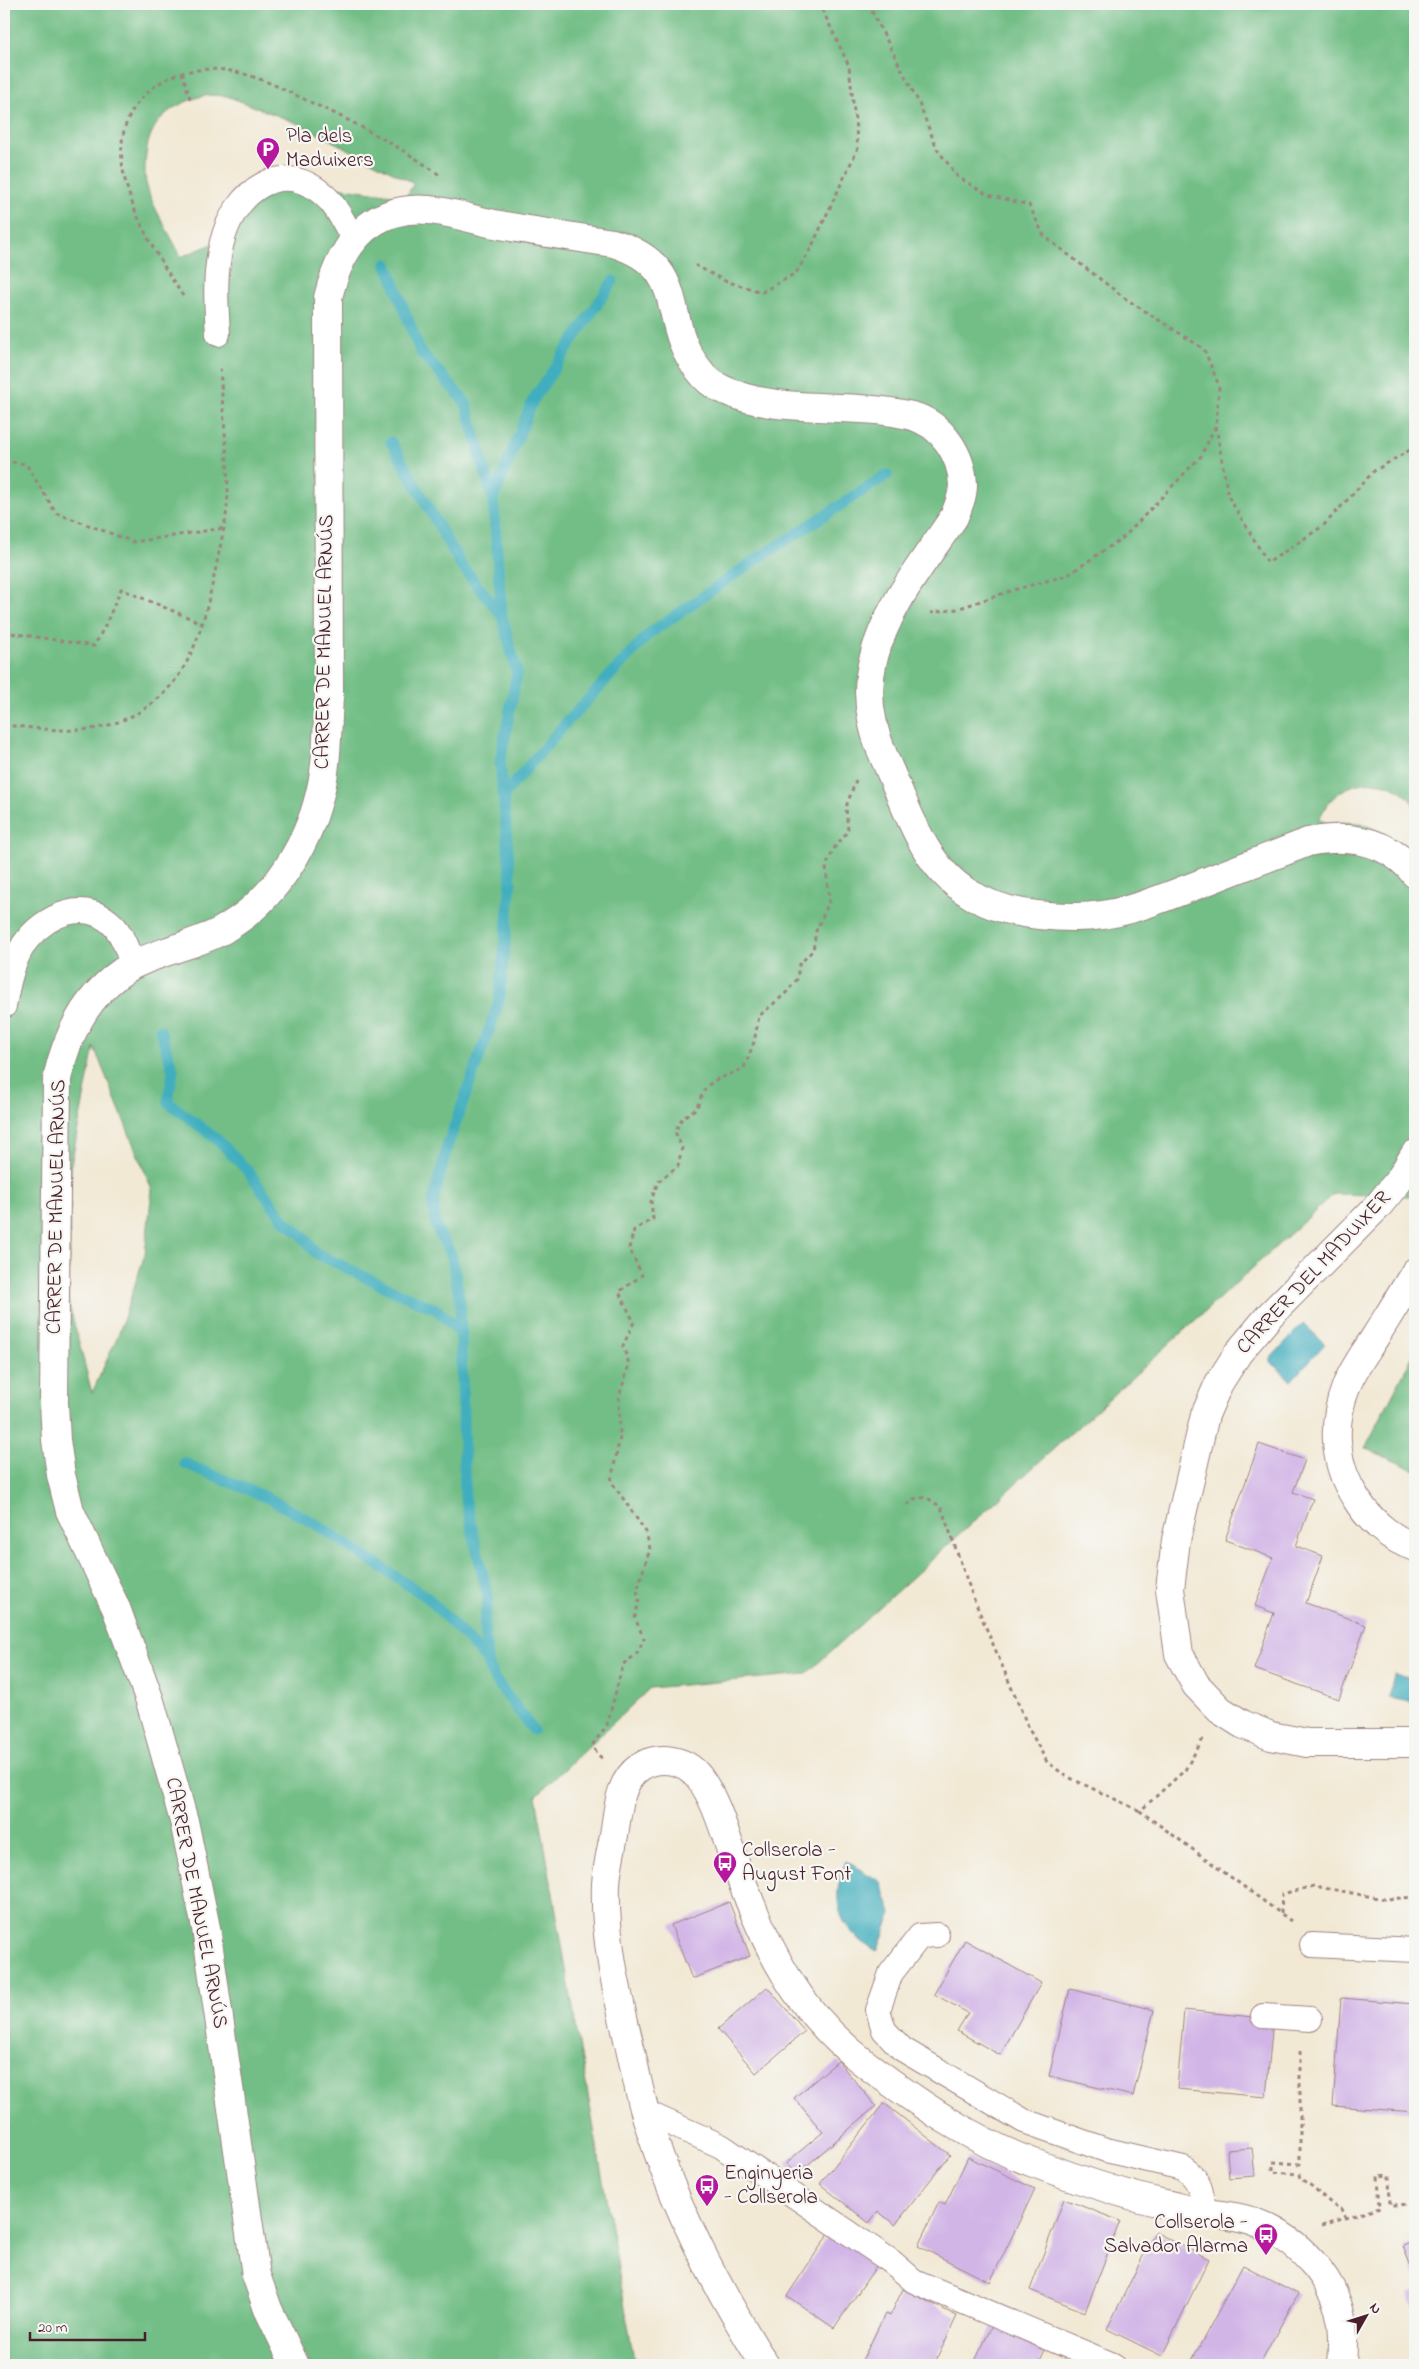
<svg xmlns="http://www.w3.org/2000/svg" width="1419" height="2369" font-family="'Indie Flower',sans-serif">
<rect width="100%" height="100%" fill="#f6f6f2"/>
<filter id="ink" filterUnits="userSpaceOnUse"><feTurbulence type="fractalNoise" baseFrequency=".02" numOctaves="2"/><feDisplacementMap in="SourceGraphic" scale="10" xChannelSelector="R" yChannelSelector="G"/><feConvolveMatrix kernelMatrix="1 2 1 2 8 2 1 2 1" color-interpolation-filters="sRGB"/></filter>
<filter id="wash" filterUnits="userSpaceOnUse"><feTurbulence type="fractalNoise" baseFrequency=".0096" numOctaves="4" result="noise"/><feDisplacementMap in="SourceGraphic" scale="20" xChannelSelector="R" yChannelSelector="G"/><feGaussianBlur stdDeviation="1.12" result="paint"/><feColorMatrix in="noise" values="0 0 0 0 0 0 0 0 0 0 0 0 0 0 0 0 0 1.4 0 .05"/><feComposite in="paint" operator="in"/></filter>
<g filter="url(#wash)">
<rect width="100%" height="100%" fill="#f2e9d5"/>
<path fill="#72be86" stroke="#5e6e58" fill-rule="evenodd" d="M 4,4 L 1415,4 L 1415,808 C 1400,776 1355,775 1332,799 C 1326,804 1323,812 1319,819 C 1330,827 1341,821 1354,823 C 1378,825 1393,844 1415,850 L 1415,1196 L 1334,1194 L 806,1674 L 650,1688 L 536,1796 L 635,2365 L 4,2365 ZM 206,95 L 227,96 L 299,124 L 414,183 L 406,197 L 282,179 L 237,205 L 222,240 L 181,257 C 170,233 152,208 146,183 C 144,171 145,159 147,148 C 153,116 176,103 206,95 ZM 94,1047 L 152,1190 L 145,1254 L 119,1333 L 92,1393 L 68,1300 L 71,1164 Z
M 1415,1351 L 1415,1470 L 1365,1448 Z"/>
<path fill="#41aebe" stroke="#466674" d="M 1303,1323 L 1325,1344 L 1291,1381 L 1269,1360 Z
M 1394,1674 L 1415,1678 L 1415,1703 L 1389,1698 Z
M 846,1861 L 881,1882 L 892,1913 L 877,1951 C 838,1930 829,1902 846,1861 Z"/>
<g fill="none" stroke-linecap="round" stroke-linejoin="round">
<path stroke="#41aebe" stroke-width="11" d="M 387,264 L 420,351 L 466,403 L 493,499
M 391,442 L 461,565 L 502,616
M 503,796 L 563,726 L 649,634 L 748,565 L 887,475
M 160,1030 L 173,1070 L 168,1102 L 219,1141 L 247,1170 L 284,1220 L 302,1235 L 316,1253 L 398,1293 L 436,1309 L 462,1334
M 184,1463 L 268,1498 L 314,1523 L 428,1598 L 487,1660
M 533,1730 L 493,1677 L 487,1660 L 484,1625 L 488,1598 L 465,1497 L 460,1301 L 452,1257 L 436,1227 L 433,1202 L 447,1147 L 499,1002 L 511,882 L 500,762 L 517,673 L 502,616 L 493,499 L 533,400 L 613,281"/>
</g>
<g id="blocks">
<path fill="#d2b5e7" d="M 1259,1444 L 1305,1460 L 1293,1492 L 1313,1499 L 1296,1546 L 1323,1556 L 1306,1603 L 1366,1625 L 1339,1699 L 1254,1669 L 1274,1613 L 1255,1606 L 1273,1558 L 1225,1540 Z
M 729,1902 L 750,1956 L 692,1979 L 671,1925 Z
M 965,1940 L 1041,1983 L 1000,2055 L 957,2031 L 968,2013 L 934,1994 Z
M 767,1987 L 805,2031 L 756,2073 L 718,2029 Z
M 1070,1989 L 1154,2010 L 1133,2096 L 1049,2076 Z
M 1341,1998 L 1415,2004 L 1415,2112 L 1333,2106 Z
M 1184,2010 L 1273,2019 L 1266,2097 L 1177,2089 Z
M 838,2061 L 876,2106 L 796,2175 L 786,2163 L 823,2132 L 794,2098 Z
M 884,2103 L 950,2155 L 895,2225 L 878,2211 L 869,2223 L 820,2184 Z
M 1252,2148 L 1255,2176 L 1229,2178 L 1227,2150 Z
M 968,2157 L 1035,2189 L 990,2282 L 918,2246 L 939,2202 L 945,2205 Z
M 1064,2199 L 1120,2221 L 1085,2312 L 1030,2290 Z
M 831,2230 L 879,2262 L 834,2328 L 787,2296 Z
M 1155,2232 L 1209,2259 L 1162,2356 L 1107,2329 Z
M 1415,2241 L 1415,2277 L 1403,2246 Z
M 1243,2265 L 1298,2294 L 1259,2365 L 1197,2365 L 1191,2362 Z
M 903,2289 L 957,2316 L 934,2365 L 860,2365 L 885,2314 L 890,2316 Z
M 1415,2290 L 1415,2309 L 1408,2293 Z
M 993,2324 L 1045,2350 L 1038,2365 L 973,2365 Z"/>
</g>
</g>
<g filter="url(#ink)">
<use href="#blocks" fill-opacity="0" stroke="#9e8480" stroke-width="1"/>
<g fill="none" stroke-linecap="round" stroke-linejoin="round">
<g stroke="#9e8480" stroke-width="26">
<path id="service" d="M 218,334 C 216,302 214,273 222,242 C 235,190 284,154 329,200 C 339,211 346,226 353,239
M 4,1006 C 8,984 12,963 24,944 C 44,915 87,896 115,927 C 124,938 128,952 132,965
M 937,1935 L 920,1936 L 891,1973 L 878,2010 L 884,2030 L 902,2049 L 1024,2121 L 1106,2150 L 1183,2168 C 1201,2179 1202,2193 1204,2213
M 1312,1945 L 1415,1950
M 1263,2016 L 1310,2019
M 645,2112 L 721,2146 L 892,2262 L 914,2281 L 1113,2365"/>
</g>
<g stroke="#9e8480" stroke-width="30">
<path id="minor" d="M 1415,1154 L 1400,1179 L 1377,1207 L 1270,1315 L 1238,1353 L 1219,1383 L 1205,1415 L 1176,1540 L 1170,1589 L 1179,1654 L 1196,1685 L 1220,1710 L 1242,1724 L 1271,1736 L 1307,1743 L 1415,1743
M 1415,1272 C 1402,1294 1388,1316 1375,1337 C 1365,1353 1352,1370 1346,1387 C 1331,1425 1334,1466 1357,1500 C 1370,1521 1391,1539 1415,1547
M 295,2365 L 268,2309 L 256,2275 L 206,1928 L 184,1821 L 150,1701 L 116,1608 L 70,1511 L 61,1475 L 56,1440 L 54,1403 L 57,1079 C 67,1033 89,991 131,966 C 144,959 160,954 174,949 C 191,943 211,938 226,928 C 277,898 311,840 322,784 C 328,756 327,726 329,697 L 328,298 C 340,246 370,205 429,210 C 453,212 476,221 500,225 C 537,232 575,237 613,243 C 693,268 658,320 699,370 C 704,377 713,385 722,389 C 777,416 854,401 912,416 C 942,424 962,455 963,485 C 963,496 958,507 954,517 C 924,562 886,607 873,660 C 868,680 868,700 872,719 C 875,739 885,759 893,778 C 911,820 927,867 967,892 C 997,912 1038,917 1073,917 C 1119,918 1160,899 1202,883 C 1237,869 1273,856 1308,842 C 1349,834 1388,840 1415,874
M 765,2365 C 716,2287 671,2202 645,2112 C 638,2088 634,2063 628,2039 C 616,1988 604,1936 606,1884 C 607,1867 611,1851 614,1835 C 618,1812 618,1782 640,1767 C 659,1755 685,1759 699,1777 C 718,1803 726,1838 737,1868 C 766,1949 798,2013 867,2065 C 918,2103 971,2140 1031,2162 C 1074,2178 1120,2194 1165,2204 C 1178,2207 1192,2211 1205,2213 C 1222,2215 1238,2216 1254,2222 C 1297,2238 1336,2278 1342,2324 C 1344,2338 1343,2352 1342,2365"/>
</g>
<path stroke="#9e8480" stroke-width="3" stroke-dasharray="4 4" stroke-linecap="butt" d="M 868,4 L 918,101 L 937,149 L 958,177 L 988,195 L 1029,205 L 1044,236 L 1126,299 L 1204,349 L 1219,386 L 1216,425 L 1201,456 L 1125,536 L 1068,575 L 1010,591 L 957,609 L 931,613
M 182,72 L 190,99
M 695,265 L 725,281 L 762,292 L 796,273 L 811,248 L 858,148 L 849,66 L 823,11 L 824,4
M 183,296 C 148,242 86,147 148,92 C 170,72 197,67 225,70 C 255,74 283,89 310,102 C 356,123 400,146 441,176
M 1216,426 L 1228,496 L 1268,563 L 1324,525 L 1374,471 L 1415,447
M 4,461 L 26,464 L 56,513 L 134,542 L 224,528
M 4,632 L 94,646 L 106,624 L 121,589 L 204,624
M 4,725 C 37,728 77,735 109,725 C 185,701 200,641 215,572 C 220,546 227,520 228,494 C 228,451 222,408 220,365
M 907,1505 L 914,1499 L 926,1497 L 941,1507 L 973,1597 L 1029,1729 L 1047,1762 L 1066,1776 L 1140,1811
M 1203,1739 L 1185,1770 L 1140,1811 L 1291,1921
M 602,1758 L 597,1754 L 593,1744 L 607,1725 L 623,1664 L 636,1655 L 644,1639 L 635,1618 L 639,1601 L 637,1590 L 650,1549 L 646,1532 L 611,1481 L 620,1437 L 619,1397 L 629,1364 L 623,1346 L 634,1322 L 619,1292 L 642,1275 L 629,1248 L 634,1230 L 653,1219 L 651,1201 L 658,1182 L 678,1166 L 682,1148 L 675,1132 L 682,1118 L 697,1108 C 707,1075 717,1082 744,1068 L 754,1042 L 759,1016 L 785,994 L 797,979 L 799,965 L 813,950 L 816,931 L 829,902 L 826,866 L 835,847 L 848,831 L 846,807 L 856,780
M 1281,1913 L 1282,1894 L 1314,1886 L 1384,1899 L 1415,1897
M 1300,2051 L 1300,2164 L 1273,2162 L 1273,2172 L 1299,2174 L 1300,2179 C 1318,2187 1325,2203 1342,2209 L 1346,2218
M 1322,2225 L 1380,2208 L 1378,2176 L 1389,2175 L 1390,2205 L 1415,2204"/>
<use href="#service" stroke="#fff" stroke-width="24"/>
<use href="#minor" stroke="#fff" stroke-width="28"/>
</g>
</g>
<defs>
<g id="parking-pin" transform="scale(1.25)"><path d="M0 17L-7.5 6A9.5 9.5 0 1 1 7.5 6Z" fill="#b5179e" stroke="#f6f6f2"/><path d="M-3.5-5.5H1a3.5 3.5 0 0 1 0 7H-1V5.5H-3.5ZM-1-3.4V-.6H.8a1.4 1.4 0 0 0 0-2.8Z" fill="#fff"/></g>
<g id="bus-pin" transform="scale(1.25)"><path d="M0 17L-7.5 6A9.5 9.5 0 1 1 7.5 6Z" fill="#b5179e" stroke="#f6f6f2"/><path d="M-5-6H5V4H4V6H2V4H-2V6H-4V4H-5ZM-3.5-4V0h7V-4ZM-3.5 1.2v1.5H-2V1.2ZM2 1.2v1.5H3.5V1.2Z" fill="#fff"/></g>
</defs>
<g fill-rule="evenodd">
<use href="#parking-pin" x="268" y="149"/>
<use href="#bus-pin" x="725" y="1863"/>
<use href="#bus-pin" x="707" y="2186"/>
<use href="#bus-pin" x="1266" y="2235"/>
</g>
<g text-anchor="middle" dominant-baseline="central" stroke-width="4.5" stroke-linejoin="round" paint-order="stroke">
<g font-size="21" fill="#4a1f2b" stroke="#f6f6f2" text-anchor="start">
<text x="286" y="137">Pla dels<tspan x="286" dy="24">Maduixers</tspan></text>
<text x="742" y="1851">Collserola -<tspan x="742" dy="24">August Font</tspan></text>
<text x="724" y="2174">Enginyeria<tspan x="724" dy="24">- Collserola</tspan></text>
<text x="1248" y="2223" text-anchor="end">Collserola -<tspan x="1248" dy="24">Salvador Alarma</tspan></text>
</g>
<g font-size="21" fill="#4a1f2b" stroke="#f6f6f2">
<text transform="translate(325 642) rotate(-89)">CARRER DE MANUEL ARNÚS</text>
<text transform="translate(57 1207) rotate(-89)">CARRER DE MANUEL ARNÚS</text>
<text transform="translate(1314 1273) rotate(-47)">CARRER DEL MADUIXER</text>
<text transform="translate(196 1903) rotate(79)">CARRER DE MANUEL ARNÚS</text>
</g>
</g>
<rect width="1419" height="2369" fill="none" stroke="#f6f6f2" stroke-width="20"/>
<g transform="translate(1366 2316) rotate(51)" stroke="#f6f6f2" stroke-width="4" paint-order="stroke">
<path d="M0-4L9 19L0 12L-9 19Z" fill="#4a1f2b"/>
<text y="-8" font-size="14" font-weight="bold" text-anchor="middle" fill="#4a1f2b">N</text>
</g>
<path d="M30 2332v8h115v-8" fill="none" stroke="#4a1f2b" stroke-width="2.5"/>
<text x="38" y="2332" font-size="15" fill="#4a1f2b" stroke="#f6f6f2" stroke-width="4" paint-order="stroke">20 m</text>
</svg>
